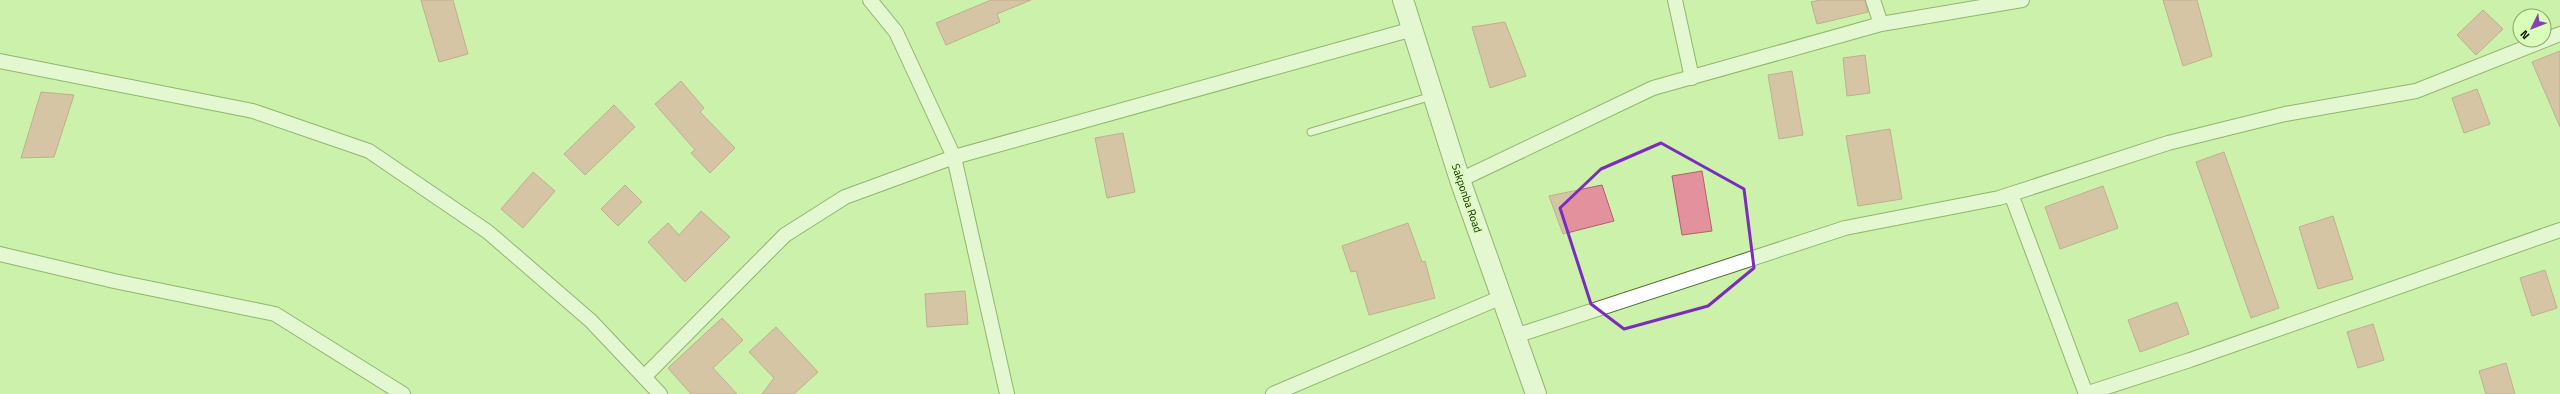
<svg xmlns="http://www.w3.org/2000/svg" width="2560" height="394" font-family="'Titillium Web',sans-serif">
<rect width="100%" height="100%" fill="#ccf1aa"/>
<path fill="#e3919d" stroke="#ad616d" d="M 421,0 L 453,0 L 468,54 L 439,62 Z
M 991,0 L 1031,0 L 997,14 L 1000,22 L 946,45 L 936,23 Z
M 1820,0 L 1865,0 L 1868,12 L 1817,24 L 1811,2 Z
M 2163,0 L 2197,0 L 2212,56 L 2183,66 Z
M 2483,10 L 2503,29 L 2476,55 L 2457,35 Z
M 1505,22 L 1526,76 L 1490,88 L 1472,27 Z
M 2560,51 L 2560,127 L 2532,62 Z
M 1865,55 L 1870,93 L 1847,96 L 1843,58 Z
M 1792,71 L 1803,135 L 1779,139 L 1768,75 Z
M 681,81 L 704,108 L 700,112 L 735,148 L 710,173 L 691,153 L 695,150 L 655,104 Z
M 2477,89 L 2490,124 L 2464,133 L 2452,98 Z
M 41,92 L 74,95 L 54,157 L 21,158 Z
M 614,105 L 635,127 L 585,175 L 564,154 Z
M 1890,129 L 1902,199 L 1858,206 L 1846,136 Z
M 1123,133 L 1135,192 L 1107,198 L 1095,138 Z
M 2224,152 L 2279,308 L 2251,318 L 2196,162 Z
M 1702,171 L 1712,231 L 1682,235 L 1672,176 Z
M 533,172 L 555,191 L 523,228 L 501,209 Z
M 625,185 L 642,202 L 618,226 L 601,209 Z
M 1602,185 L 1614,221 L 1563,234 L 1549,196 Z
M 2103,186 L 2118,228 L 2060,249 L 2045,207 Z
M 701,211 L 730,237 L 685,282 L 648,242 L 668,223 L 679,235 Z
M 2333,216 L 2353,279 L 2318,289 L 2299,227 Z
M 1408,223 L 1422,262 L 1425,261 L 1435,298 L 1369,315 L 1356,271 L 1351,272 L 1342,246 Z
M 2545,270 L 2557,308 L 2532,316 L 2520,278 Z
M 965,291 L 968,324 L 927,327 L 925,294 Z
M 2177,302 L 2189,334 L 2140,352 L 2128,320 Z
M 722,318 L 743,340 L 713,368 L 737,394 L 691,394 L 668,368 Z
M 2373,324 L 2384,360 L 2358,368 L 2347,332 Z
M 776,327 L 818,372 L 794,394 L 762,394 L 774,378 L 749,352 Z
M 2506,363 L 2515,394 L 2486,394 L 2479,371 Z"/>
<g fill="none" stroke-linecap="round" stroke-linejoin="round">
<g stroke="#4d6c2a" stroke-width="9">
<path id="lane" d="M 1311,132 L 1432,96"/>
</g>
<g stroke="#4d6c2a" stroke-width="16">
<path id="street" d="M 870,0 L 896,32 L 954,157 L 1007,394
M 1675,0 L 1692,78
M 1873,0 L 1881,24
M 0,61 L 253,111 L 369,151 L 488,232 L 591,321 L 660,394
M 1460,180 L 1653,88 L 1881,24 L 2022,0
M 2011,194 L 2086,394
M 0,254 L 114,281 L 275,314 L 403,394
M 1515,336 L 1845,228 L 1999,198 L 2168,143 L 2285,114 L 2416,91 L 2560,34
M 644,377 L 785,235 L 845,197 L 954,157 L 1413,29
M 1273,394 L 1502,297
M 2085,394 L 2190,360 L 2560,230"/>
</g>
<g stroke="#4d6c2a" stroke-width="22">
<path id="secondary" d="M 1403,0 L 1460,180 L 1536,394"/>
</g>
<use href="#lane" stroke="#fff" stroke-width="7"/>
<use href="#street" stroke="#fff" stroke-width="14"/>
<use href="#secondary" stroke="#fff" stroke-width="20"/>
</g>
<path d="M0 0H2560V394H0ZM 1661,143 L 1744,189 L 1754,268 L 1708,306 L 1624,329 L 1591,304 L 1560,208 L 1601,169 Z" fill="#ccf1aa" fill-opacity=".55" fill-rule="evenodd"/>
<path fill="none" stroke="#7b2cbf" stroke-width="3" stroke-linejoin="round" d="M 1661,143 L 1744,189 L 1754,268 L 1708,306 L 1624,329 L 1591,304 L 1560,208 L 1601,169 Z"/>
<g text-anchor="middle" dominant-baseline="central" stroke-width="3" stroke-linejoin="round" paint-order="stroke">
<g font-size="11" fill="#0f1c03" stroke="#d9feb7">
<text transform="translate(1467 198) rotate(71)">Sakponba Road</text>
</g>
</g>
<g transform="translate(2532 28) rotate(227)"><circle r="19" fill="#d9feb7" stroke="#88a46f"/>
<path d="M0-3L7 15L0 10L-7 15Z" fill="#883fb2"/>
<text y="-6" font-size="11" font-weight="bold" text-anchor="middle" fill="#0f1c03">N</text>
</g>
</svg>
